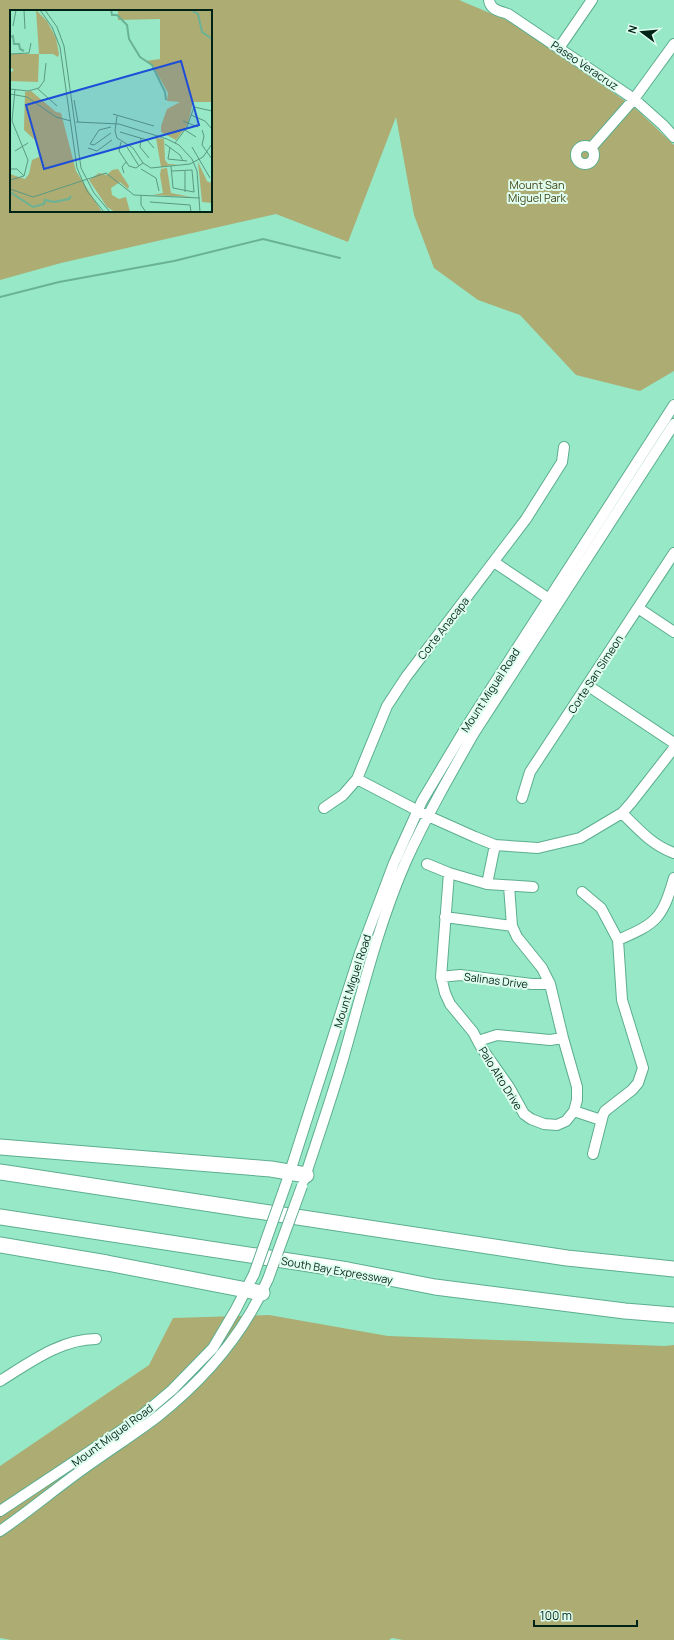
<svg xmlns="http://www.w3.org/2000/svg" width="674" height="1640" font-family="Manrope,sans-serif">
<rect width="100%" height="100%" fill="#96e8c7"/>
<path fill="#adac73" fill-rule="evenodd" d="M 0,0 L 459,0 L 511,22 L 634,107 L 674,145 L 674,371 L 640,391 L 576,375 L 520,315 L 478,300 L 434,268 L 414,215 L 396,117 L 348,242 L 276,214 L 61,263 L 0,280 ZM 11,11 L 211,11 L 211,211 L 11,211 Z
M 269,1315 L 388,1336 L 665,1346 L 674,1345 L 674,1640 L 403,1640 L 392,1638 L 389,1640 L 11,1640 L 0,1638 L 0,1466 L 149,1365 L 173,1318 Z"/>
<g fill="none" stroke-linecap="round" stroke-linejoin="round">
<path stroke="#6ab296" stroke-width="2" d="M 0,297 L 59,282 L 174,261 L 263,239 L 340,258"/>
<g stroke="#5cae8f" stroke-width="12">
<path id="minor" d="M 489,0 C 490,10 500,11 508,14 L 634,99 L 663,125 L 674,137
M 559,48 L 592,0
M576 155a9 9 0 1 1 18 0a9 9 0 1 1-18 0Z
M 591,148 L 634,99 L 674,44
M 494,562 L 552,601
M 638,608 L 674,632
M 587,685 L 674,743
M 357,779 L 428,816 L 475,837 L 495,845 L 538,848 L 580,838 L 622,813 L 631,803 L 674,748
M 522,798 L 530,772 L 674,553
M 324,808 L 343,795 L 357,779 L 387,706 L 406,677 L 526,519 L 562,462 L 564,447
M 622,813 C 638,829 652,845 674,853
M 427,864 L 449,873 L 487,884 L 533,887
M 449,873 L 441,977 L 445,993 L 450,1004 L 473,1032 L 481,1047 L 509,1087 L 524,1114 L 531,1119 L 544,1124 L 557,1125 L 566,1121 L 574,1111 L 577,1100 L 577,1087 L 563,1038 L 550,984 L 542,968 L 517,937 L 512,926 L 509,886
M 487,884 L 495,845
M 582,892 L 601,908 L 618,940 L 622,1000 L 643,1068 L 638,1083 L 632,1090 L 605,1111 L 603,1115 L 593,1154
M 445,917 L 512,926
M 618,940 C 657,923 662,919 674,878
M 441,977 L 460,975 L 532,984 L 550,984
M 478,1041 L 497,1035 L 550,1040 L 563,1038
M 574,1111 L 601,1120
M 288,1178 L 360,953 L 394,863 L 422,801 L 465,729 L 674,405
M 304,1180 C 317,1140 331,1100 343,1059 C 362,993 378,925 406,861 C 426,817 450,775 474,733 L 674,424
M 0,1381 C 29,1363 61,1339 96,1339
M 0,1511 L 134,1422 L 172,1390 L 213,1348 L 236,1309 L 254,1274
M 0,1531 C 32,1509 61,1484 93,1462 C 114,1447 136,1433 157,1417 C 204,1380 244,1333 268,1279"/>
</g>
<g stroke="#5cae8f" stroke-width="17">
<path id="highway" d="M 0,1147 L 271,1169 L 306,1175
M 0,1172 L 567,1258 L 674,1269
M 0,1217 L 348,1270 L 435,1287 L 625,1311 L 674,1315
M 0,1245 L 107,1263 L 262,1293"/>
</g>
<use href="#minor" stroke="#fff" stroke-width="10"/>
<use href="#highway" stroke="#fff" stroke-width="15"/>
<g stroke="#5cae8f" stroke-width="12" stroke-linecap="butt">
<path id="minor-bridge" d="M 254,1274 L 287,1181
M 268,1279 L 302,1186"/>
</g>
<use href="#minor-bridge" stroke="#fff" stroke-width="10"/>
</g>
<g text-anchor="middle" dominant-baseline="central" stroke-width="4" stroke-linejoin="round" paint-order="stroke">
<g font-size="11" fill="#002318" stroke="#dffef0">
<text transform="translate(585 65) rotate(34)">Paseo Veracruz</text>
<text transform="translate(443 628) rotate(-52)">Corte Anacapa</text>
<text transform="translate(595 674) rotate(-57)">Corte San Simeon</text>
<text transform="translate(490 690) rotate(-57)">Mount Miguel Road</text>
<text transform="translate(496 980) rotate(7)">Salinas Drive</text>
<text transform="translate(352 981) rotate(-72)">Mount Miguel Road</text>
<text transform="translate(501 1078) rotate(58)">Palo Alto Drive</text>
<text transform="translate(337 1270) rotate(10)">South Bay Expressway</text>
<text transform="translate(112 1435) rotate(-36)">Mount Miguel Road</text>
</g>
<g font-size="11" fill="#464413" stroke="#dffef0">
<text x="537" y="184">Mount San<tspan x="537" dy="13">Miguel Park</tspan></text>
</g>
</g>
<g transform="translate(10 10)">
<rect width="202" height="202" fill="#96e8c7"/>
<path d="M 26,0 L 37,11 L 46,28 L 49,44 L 48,47 L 43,44 L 29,44 L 28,72 L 0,71 L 0,63 L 4,60 L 0,57 L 0,44 L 29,44 ZM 108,0 L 202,0 L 202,92 L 183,92 L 178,114 L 166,130 L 151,122 L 151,116 L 157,99 L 170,92 L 157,91 L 158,83 L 142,54 L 136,51 L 150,49 L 150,9 L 108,10 ZM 21,81 L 46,102 L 51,103 L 66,161 L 92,202 L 0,202 L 0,164 L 15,169 L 19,164 L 22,150 L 29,147 L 27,132 L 14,120 L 15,82 ZM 146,128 L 154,129 L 155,150 L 158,154 L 167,154 L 151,157 ZM 188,152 L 197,171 L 200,173 L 202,168 L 202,193 L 192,192 ZM 157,158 L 161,183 L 181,187 L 143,185 L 153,183 L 150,165 L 151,159 ZM 108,159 L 119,176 L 118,179 L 110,172 L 101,178 L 102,185 L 109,189 L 116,187 L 120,202 L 105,202 L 97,197 L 79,170 L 89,163 L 97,165 L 102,160 Z" fill="#adac73"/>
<path fill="none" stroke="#6ab296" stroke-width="2" d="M 101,0 L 102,5 L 107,5 L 117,15 L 119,29 L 130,47 L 142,55 L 155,82 L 156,90M 181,0 L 188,4 L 192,22 L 202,29M 0,27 L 3,26 L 4,34 L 9,34 L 10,39 L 14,41M 0,182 L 23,197 L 34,194 L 35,190 L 44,192 L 59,189 L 61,186"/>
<path fill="none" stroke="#5a9981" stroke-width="1" d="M 14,0 L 15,19M 30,0 L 42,17 L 50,37 L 67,158 L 77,181 L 94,202M 35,0 L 47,17 L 54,36 L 71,158 L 84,183 L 100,202M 3,16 L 6,0M 0,44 L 19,43 L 21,33M 0,79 L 18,81 L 29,78 L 34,71 L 36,53M 5,79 L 2,111 L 18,150 L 14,166M 28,79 L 47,96M 0,84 L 17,87 L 46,107 L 61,111M 64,90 L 68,112M 103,104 L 144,116M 181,105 L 195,111 L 202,119M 107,106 L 105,121 L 107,128 L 123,138 L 133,153 L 141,158 L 180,154 L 193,147 L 202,134M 173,111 L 188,117M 66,112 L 109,114 L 157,129 L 169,135 L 182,149 L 187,161 L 190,202M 101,117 L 89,120 L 80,134 L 84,135 L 101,123M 175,120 L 186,127M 192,120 L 194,126 L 192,135 L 202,149M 110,122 L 137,130 L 144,138M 131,128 L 130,137 L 139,148M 111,132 L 109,141 L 119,156 L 126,158 L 133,153M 165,133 L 177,117 L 184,97 L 202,101M 155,134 L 170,145 L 173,151M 117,137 L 129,156M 160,137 L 158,149 L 177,151M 182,137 L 200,168M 78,138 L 87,141 L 102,130M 5,141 L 18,133M 161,156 L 163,178 L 184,182 L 182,160 L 162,161M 0,159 L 7,159 L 14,166M 131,159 L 146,168 L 149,181M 175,161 L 175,182M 114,163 L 112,157 L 116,152M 0,170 L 14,166M 0,179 L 23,187 L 96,163 L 124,185 L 190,188M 131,186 L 131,195 L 136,202M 140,192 L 180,195 L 181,202"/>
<path fill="#1d4ed8" fill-opacity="0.15" stroke="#1d4ed8" stroke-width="2" d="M 171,51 L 189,115 L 34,159 L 16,95 Z"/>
<rect width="202" height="202" fill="none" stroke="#002318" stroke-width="2"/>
</g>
<g transform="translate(642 32) rotate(286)" stroke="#dffef0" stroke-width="3" paint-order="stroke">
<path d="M0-3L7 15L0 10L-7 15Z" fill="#002318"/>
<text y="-6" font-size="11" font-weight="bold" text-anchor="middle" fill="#002318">N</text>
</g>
<path d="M534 1620v6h103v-6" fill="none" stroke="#002318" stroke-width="2"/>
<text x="540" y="1620" font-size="12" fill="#002318" stroke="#dffef0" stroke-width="3" paint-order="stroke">100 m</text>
</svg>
